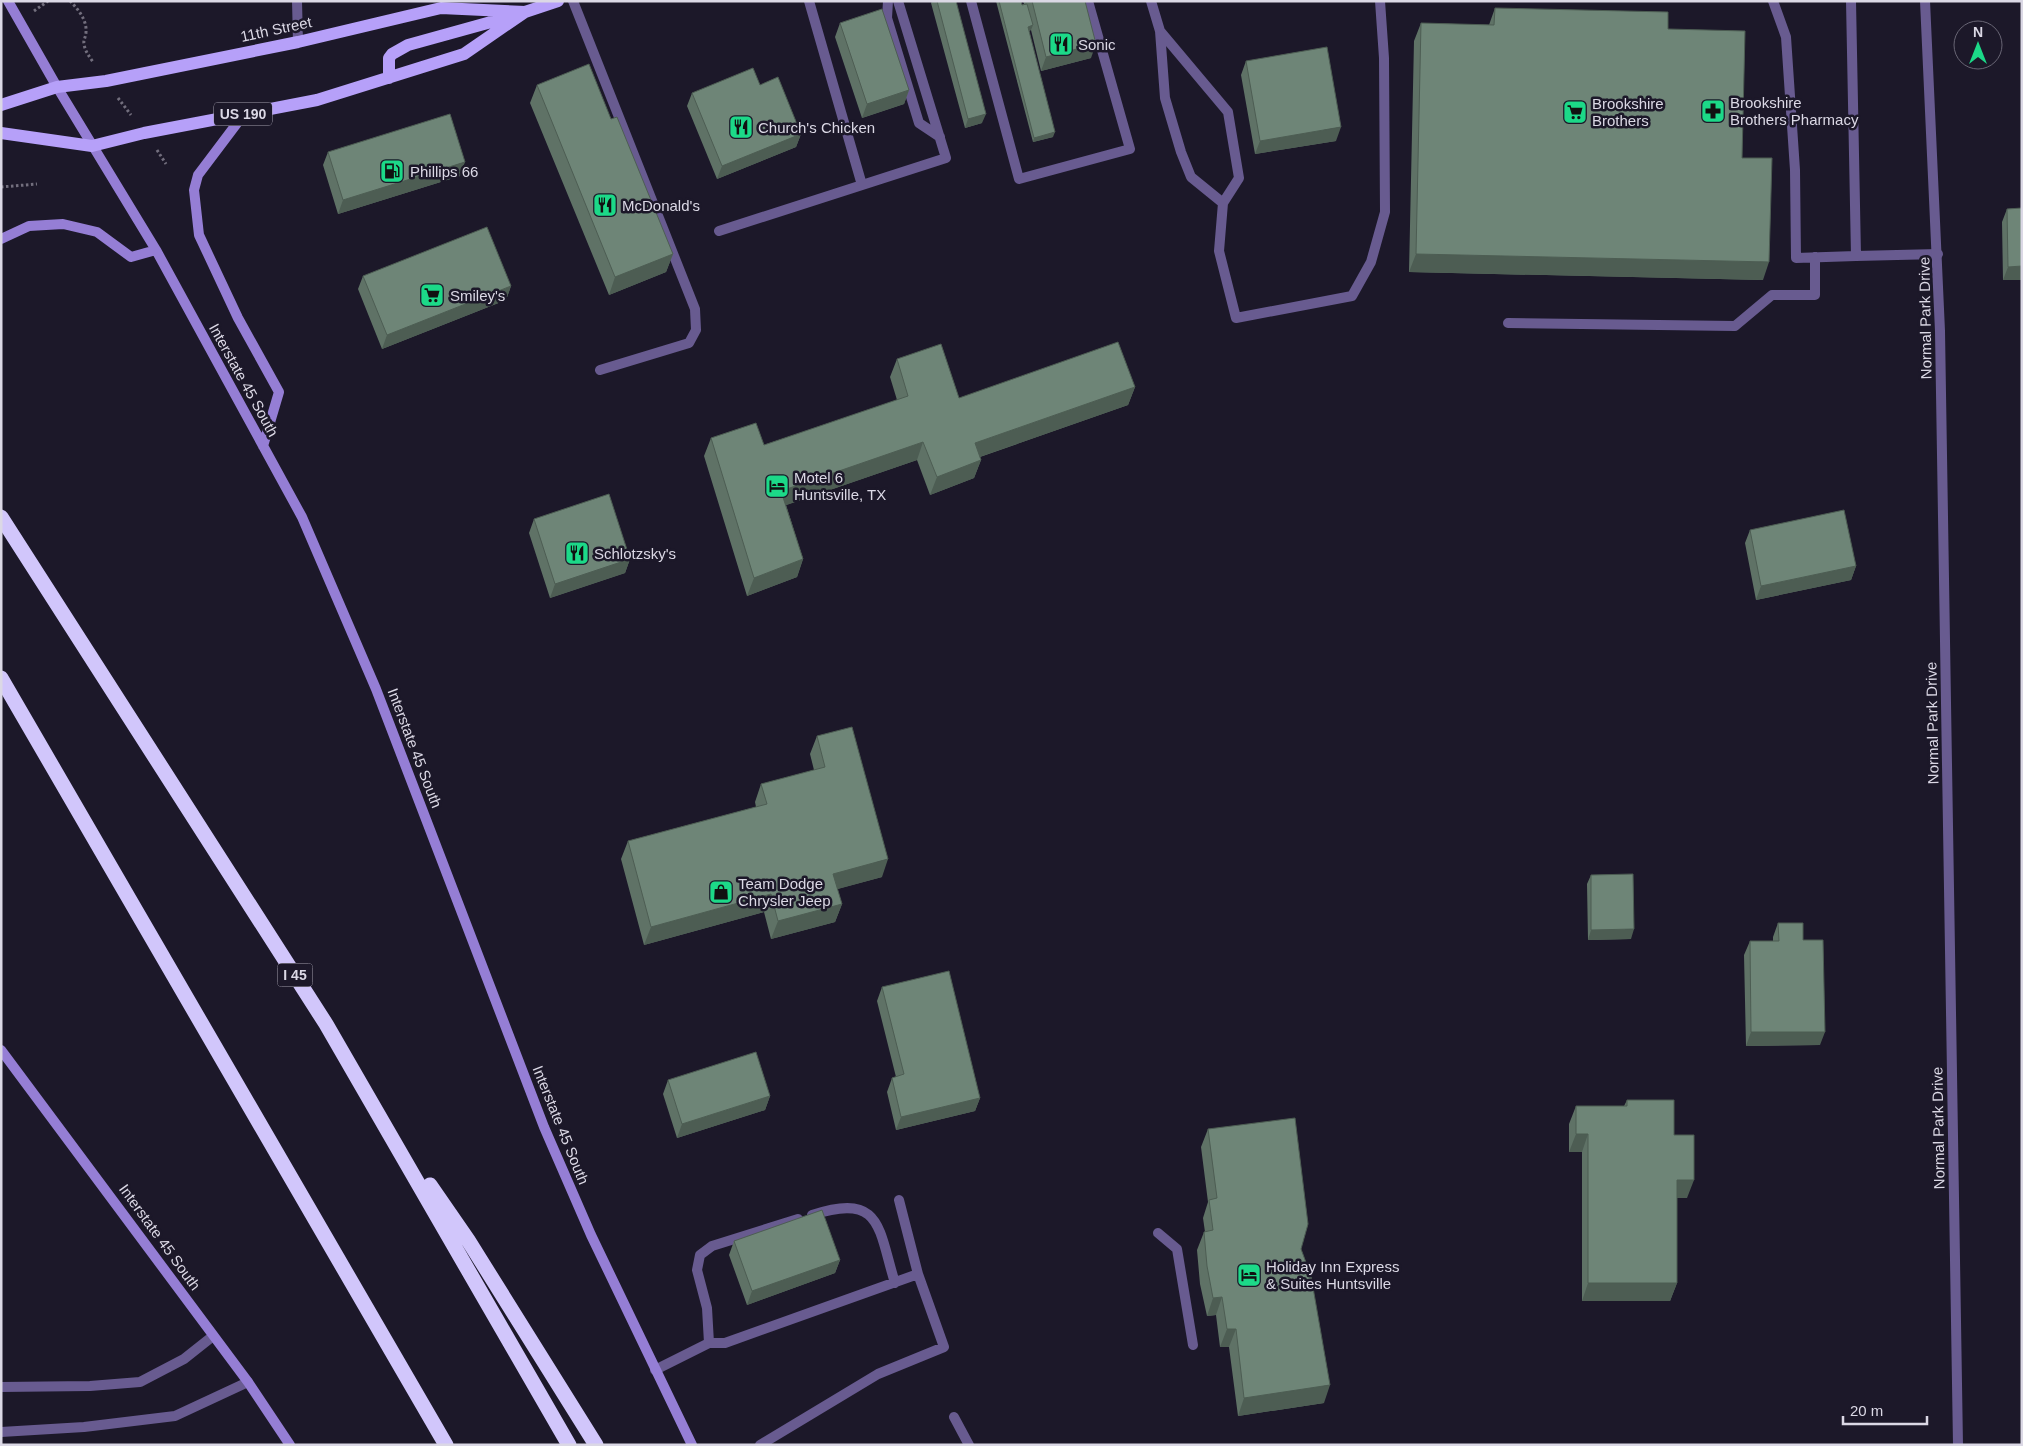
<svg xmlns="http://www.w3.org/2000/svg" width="2023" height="1446" font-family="Arial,sans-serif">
<rect width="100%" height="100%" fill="#1c1829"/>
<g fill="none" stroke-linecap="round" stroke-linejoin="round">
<path stroke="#726e7d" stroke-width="3" stroke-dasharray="2.5 2.5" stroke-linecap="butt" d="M 70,1 C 78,9 87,20 86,32 C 86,37 83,40 84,44 C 85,51 89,56 93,62
M 34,11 L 48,1
M 118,98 L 131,115
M 157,150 L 166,164
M 1,187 L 37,184"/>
<path stroke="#685b90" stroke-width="10" d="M 573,1 L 695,309 L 696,330 L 689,343 L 600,370
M 809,1 L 862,185
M 888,1 L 887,18 L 919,123 L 940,137
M 971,1 L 1019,179 L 1130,149 L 1088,1
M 1151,1 L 1160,31 L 1228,112 L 1239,178 L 1223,203 L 1219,251 L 1236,318 L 1352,296 L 1371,262 L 1385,212 L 1384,58 L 1380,1
M 1773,1 L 1786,37 L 1795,170 L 1796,258 L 1856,256
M 1851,1 L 1856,256 L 1938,254
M 1160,31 L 1165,98 L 1181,152 L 1191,177 L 1223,203
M 719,231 L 946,158 L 898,1
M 1508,323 L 1735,326 L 1772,295 L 1815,295 L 1815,257
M 812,1215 C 882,1192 878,1228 895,1283
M 1158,1233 L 1177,1249 L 1193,1345
M 709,1343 L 707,1308 L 697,1270 L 700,1255 L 712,1246 L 798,1219
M 655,1370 L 709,1343 L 725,1343 L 918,1274
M 954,1417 L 969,1445
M 760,1445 L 878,1374 L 944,1347 L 918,1274 L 899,1200"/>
<path stroke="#685b90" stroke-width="10" d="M 297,1 L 298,42
M 1925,1 L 1940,331 L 1958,1445
M 1,1387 L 90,1386 L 140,1382 L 184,1359 L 213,1336
M 1,1432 L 84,1427 L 175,1416 L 248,1382"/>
<path stroke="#957ed5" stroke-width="10" d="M 8,1 L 57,87 L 156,250 L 302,517 L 376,689 L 544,1127 L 591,1235 L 692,1445
M 244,114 L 198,175 L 194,190 L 199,235 L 238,318 L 279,392 L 263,446
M 1,239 L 29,226 L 63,224 L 97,232 L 131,257 L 156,250
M 1,1050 L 248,1382 L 290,1445"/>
<path stroke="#b6a0f9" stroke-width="12" d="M 389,78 L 389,58 L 392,54 L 408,45 L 516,15
M 1,105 L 57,87 L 106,81 L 298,42 L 441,8 L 525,12 L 558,1
M 1,133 L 92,146 L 144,133 L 317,100 L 464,54 L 525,12"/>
<path stroke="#d1c6fb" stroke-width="15" d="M 1,517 L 326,1024 L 569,1445
M 1,678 L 446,1445
M 430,1185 L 468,1240 L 596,1445"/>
</g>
<path fill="#5f7266" d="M 932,1 L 956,1 L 982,123 L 965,128 L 931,3 Z
M 996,1 L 1021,1 L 1022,5 L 1024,4 L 1023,1 L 1085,1 L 1091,58 L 1041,71 L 1031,30 L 1029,31 L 1053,137 L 1033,142 Z
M 1495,8 L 1668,29 L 1742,158 L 1763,280 L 1409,272 L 1414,41 L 1421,23 L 1489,25 Z
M 840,23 L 909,90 L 904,104 L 862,118 L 835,37 Z
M 1246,61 L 1336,141 L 1255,154 L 1241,75 Z
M 537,85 L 611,119 L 673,254 L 666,272 L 609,295 L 530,103 Z
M 760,85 L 801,134 L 796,147 L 717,179 L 687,106 L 692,93 Z
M 328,152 L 460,176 L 338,214 L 323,165 Z
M 2022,208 L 2022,280 L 2003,280 L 2002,222 L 2007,209 Z
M 363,276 L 511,286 L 506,300 L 382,349 L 358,289 Z
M 897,359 L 959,398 L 1135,387 L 1128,405 L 980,457 L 981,460 L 974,478 L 930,495 L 917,460 L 786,505 L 803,559 L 797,577 L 747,596 L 704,456 L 711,438 L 764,445 L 897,400 L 890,377 Z
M 534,519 L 630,559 L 625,573 L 550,598 L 529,533 Z
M 1750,530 L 1856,566 L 1851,580 L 1756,600 L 1745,543 Z
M 817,736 L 882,877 L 837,889 L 842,904 L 835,922 L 771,939 L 764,912 L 644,945 L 621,859 L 628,841 L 756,807 L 755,802 L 761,784 L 814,770 L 810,754 Z
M 1591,875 L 1631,939 L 1588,940 L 1587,884 Z
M 1778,923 L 1803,940 L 1820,1045 L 1746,1046 L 1744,955 L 1750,941 L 1773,941 L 1773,937 Z
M 882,987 L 980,1098 L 975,1111 L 896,1130 L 887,1092 L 892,1078 L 896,1077 L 877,1001 Z
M 668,1080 L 770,1096 L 765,1110 L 677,1138 L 663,1094 Z
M 1627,1100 L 1674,1135 L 1687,1198 L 1677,1198 L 1677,1283 L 1670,1301 L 1582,1301 L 1582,1152 L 1569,1152 L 1569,1124 L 1576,1106 L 1624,1106 Z
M 1208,1129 L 1301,1249 L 1324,1403 L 1238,1416 L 1229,1347 L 1220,1347 L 1216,1315 L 1207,1316 L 1200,1284 L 1197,1250 L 1204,1232 L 1205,1232 L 1203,1218 L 1208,1202 L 1201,1147 Z
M 734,1241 L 840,1260 L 835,1273 L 747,1305 L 729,1255 Z"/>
<path fill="#4d5d53" d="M 1033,25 L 1031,30 L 1026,32 L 1028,27 Z
M 1096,44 L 1091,58 L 1041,71 L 1046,57 Z
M 909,90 L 904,104 L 862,118 L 867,104 Z
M 986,114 L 982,123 L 965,128 L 968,119 Z
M 1341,127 L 1336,141 L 1255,154 L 1260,141 Z
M 1055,132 L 1053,137 L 1033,142 L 1034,138 Z
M 801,134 L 796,147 L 717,179 L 722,166 Z
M 465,162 L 460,176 L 338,214 L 343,200 Z
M 673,254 L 666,272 L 609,295 L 615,277 Z
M 1416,254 L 1769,262 L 1763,280 L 1409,272 Z
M 2022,266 L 2022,280 L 2003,280 L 2008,267 Z
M 511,286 L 506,300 L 382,349 L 387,335 Z
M 1135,387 L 1128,405 L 968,461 L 975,443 Z
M 923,442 L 917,460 L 775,509 L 781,491 Z
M 981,460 L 974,478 L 930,495 L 937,477 Z
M 630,559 L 625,573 L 550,598 L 555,584 Z
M 803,559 L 797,577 L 747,596 L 754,578 Z
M 1856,566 L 1851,580 L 1756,600 L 1761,586 Z
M 888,859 L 882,877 L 827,892 L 833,874 Z
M 771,894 L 764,912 L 644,945 L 651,927 Z
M 842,904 L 835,922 L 771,939 L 778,921 Z
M 1634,929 L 1631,939 L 1588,940 L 1591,930 Z
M 1751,1032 L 1825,1032 L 1820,1045 L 1746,1046 Z
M 770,1096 L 765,1110 L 677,1138 L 682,1124 Z
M 980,1098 L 975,1111 L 896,1130 L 901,1117 Z
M 1576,1134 L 1588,1134 L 1582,1152 L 1569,1152 Z
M 1677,1180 L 1694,1180 L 1687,1198 L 1670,1198 Z
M 840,1260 L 835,1273 L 747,1305 L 752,1291 Z
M 1588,1283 L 1677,1283 L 1670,1301 L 1582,1301 Z
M 1222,1297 L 1216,1315 L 1207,1316 L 1213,1298 Z
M 1227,1329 L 1236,1329 L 1229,1347 L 1220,1347 Z
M 1330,1385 L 1324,1403 L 1238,1416 L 1244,1398 Z"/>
<path fill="#6e8577" stroke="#4d5d53" d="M 937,1 L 956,1 L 986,114 L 968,119 Z
M 999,1 L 1021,1 L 1022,5 L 1027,4 L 1033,25 L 1028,27 L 1055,132 L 1034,138 Z
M 1032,1 L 1085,1 L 1096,44 L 1046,57 Z
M 1495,8 L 1668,12 L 1668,29 L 1745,31 L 1742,158 L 1772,158 L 1769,262 L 1416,254 L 1421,23 L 1494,25 Z
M 882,9 L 909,90 L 867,104 L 840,23 Z
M 1327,47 L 1341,127 L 1260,141 L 1246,61 Z
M 589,64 L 611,119 L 617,117 L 673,254 L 615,277 L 537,85 Z
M 753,68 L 760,85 L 778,77 L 801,134 L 722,166 L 692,93 Z
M 450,114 L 465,162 L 343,200 L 328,152 Z
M 2022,208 L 2022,266 L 2008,267 L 2007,209 Z
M 487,227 L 511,286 L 387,335 L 363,276 Z
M 1118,342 L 1135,387 L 975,443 L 981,460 L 937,477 L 923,442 L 781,491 L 803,559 L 754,578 L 711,438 L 756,423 L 764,445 L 908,396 L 897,359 L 941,344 L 959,398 Z
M 609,494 L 630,559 L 555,584 L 534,519 Z
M 1844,510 L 1856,566 L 1761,586 L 1750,530 Z
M 852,727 L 888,859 L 833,874 L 842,904 L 778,921 L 771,894 L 651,927 L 628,841 L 767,804 L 761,784 L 825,767 L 817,736 Z
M 1633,874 L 1634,929 L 1591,930 L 1591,875 Z
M 1778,923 L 1803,923 L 1803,940 L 1823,940 L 1825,1032 L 1751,1032 L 1750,941 L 1779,941 Z
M 949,971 L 980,1098 L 901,1117 L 892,1078 L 904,1074 L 882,987 Z
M 756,1052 L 770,1096 L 682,1124 L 668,1080 Z
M 1627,1100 L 1674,1100 L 1674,1135 L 1694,1135 L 1694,1180 L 1677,1180 L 1677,1283 L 1588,1283 L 1588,1134 L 1576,1134 L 1576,1106 L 1627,1106 Z
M 1295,1118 L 1308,1224 L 1301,1249 L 1311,1276 L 1330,1385 L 1244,1398 L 1236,1329 L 1227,1329 L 1222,1297 L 1213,1298 L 1207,1266 L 1204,1232 L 1213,1230 L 1209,1200 L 1217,1198 L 1208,1129 Z
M 822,1210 L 840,1260 L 752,1291 L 734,1241 Z"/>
<defs>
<g id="restaurant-square" transform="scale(1.25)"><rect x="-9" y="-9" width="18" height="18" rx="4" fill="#1cd988" stroke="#1c1829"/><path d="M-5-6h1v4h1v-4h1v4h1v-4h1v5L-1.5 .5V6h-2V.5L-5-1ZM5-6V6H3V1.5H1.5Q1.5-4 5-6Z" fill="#111"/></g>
<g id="pharmacy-square" transform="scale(1.25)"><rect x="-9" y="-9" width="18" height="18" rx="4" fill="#1cd988" stroke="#1c1829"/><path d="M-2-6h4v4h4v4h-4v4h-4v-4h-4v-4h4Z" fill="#111"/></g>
<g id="supermarket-square" transform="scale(1.25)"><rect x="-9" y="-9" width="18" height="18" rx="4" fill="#1cd988" stroke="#1c1829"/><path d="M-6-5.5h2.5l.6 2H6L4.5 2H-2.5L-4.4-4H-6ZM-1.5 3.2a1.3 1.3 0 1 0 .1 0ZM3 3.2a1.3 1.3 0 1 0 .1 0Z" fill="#111"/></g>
<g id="fuel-square" transform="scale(1.25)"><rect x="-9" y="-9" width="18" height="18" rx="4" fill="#1cd988" stroke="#1c1829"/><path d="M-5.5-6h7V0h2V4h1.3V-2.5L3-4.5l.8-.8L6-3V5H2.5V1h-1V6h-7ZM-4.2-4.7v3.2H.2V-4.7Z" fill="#111"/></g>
<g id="hotel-square" transform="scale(1.25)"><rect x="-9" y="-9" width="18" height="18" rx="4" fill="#1cd988" stroke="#1c1829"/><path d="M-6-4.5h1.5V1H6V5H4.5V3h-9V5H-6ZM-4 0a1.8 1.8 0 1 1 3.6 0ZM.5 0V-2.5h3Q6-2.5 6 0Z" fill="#111"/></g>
<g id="shop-square" transform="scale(1.25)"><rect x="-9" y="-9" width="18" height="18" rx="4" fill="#1cd988" stroke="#1c1829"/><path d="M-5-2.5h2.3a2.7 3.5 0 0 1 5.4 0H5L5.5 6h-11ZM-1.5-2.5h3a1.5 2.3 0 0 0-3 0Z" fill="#111"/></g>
</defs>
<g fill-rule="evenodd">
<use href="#restaurant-square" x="1061" y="44"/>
<use href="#pharmacy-square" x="1713" y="111"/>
<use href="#supermarket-square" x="1575" y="112"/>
<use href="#restaurant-square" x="741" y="127"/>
<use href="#fuel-square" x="392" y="171"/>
<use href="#restaurant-square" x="605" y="205"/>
<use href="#supermarket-square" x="432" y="295"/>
<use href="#hotel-square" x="777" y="486"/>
<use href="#restaurant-square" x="577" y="553"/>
<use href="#shop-square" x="721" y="892"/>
<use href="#hotel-square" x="1249" y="1275"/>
</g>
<g text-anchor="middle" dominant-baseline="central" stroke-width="5" stroke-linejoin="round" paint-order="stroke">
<g fill="#1c1829" stroke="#a29ead" stroke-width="1">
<rect x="214" y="102.5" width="58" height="23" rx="4"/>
<rect x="277.5" y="963.5" width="35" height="23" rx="4"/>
</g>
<g font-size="14" font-weight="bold" fill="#dbd8e5">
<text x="243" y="114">US 190</text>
<text x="295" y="975">I 45</text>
</g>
<g font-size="15" fill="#dbd8e5" stroke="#1c1829">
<text transform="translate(276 29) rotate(-12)">11th Street</text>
<text transform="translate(1925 318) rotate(-91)">Normal Park Drive</text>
<text transform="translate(244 380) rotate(61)">Interstate 45 South</text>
<text transform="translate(1932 723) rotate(-91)">Normal Park Drive</text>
<text transform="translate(415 748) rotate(69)">Interstate 45 South</text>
<text transform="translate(561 1125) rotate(68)">Interstate 45 South</text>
<text transform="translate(1938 1128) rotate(-91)">Normal Park Drive</text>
<text transform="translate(160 1237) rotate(54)">Interstate 45 South</text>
</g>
<g font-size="15" fill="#dbd8e5" stroke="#1c1829" text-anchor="start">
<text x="1078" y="44">Sonic</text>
<text x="1730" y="102">Brookshire<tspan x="1730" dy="17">Brothers Pharmacy</tspan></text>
<text x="1592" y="103">Brookshire<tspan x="1592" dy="17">Brothers</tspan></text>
<text x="758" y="127">Church's Chicken</text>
<text x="410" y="171">Phillips 66</text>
<text x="622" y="205">McDonald's</text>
<text x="450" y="295">Smiley's</text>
<text x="794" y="477">Motel 6<tspan x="794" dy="17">Huntsville, TX</tspan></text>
<text x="594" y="553">Schlotzsky's</text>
<text x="738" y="883">Team Dodge<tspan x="738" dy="17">Chrysler Jeep</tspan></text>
<text x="1266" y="1266">Holiday Inn Express<tspan x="1266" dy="17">&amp; Suites Huntsville</tspan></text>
</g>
</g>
<rect width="2023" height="1446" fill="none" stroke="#dbd8e5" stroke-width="5"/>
<g transform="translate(1978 45)"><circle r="24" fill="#1c1829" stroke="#686574"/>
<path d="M0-4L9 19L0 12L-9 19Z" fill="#1cd988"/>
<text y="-8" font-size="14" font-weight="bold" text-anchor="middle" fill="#dbd8e5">N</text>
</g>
<path d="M1843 1416v8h84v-8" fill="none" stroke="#dbd8e5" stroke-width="2.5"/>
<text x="1850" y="1416" font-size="15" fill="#dbd8e5" stroke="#1c1829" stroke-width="4" paint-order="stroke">20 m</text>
</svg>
